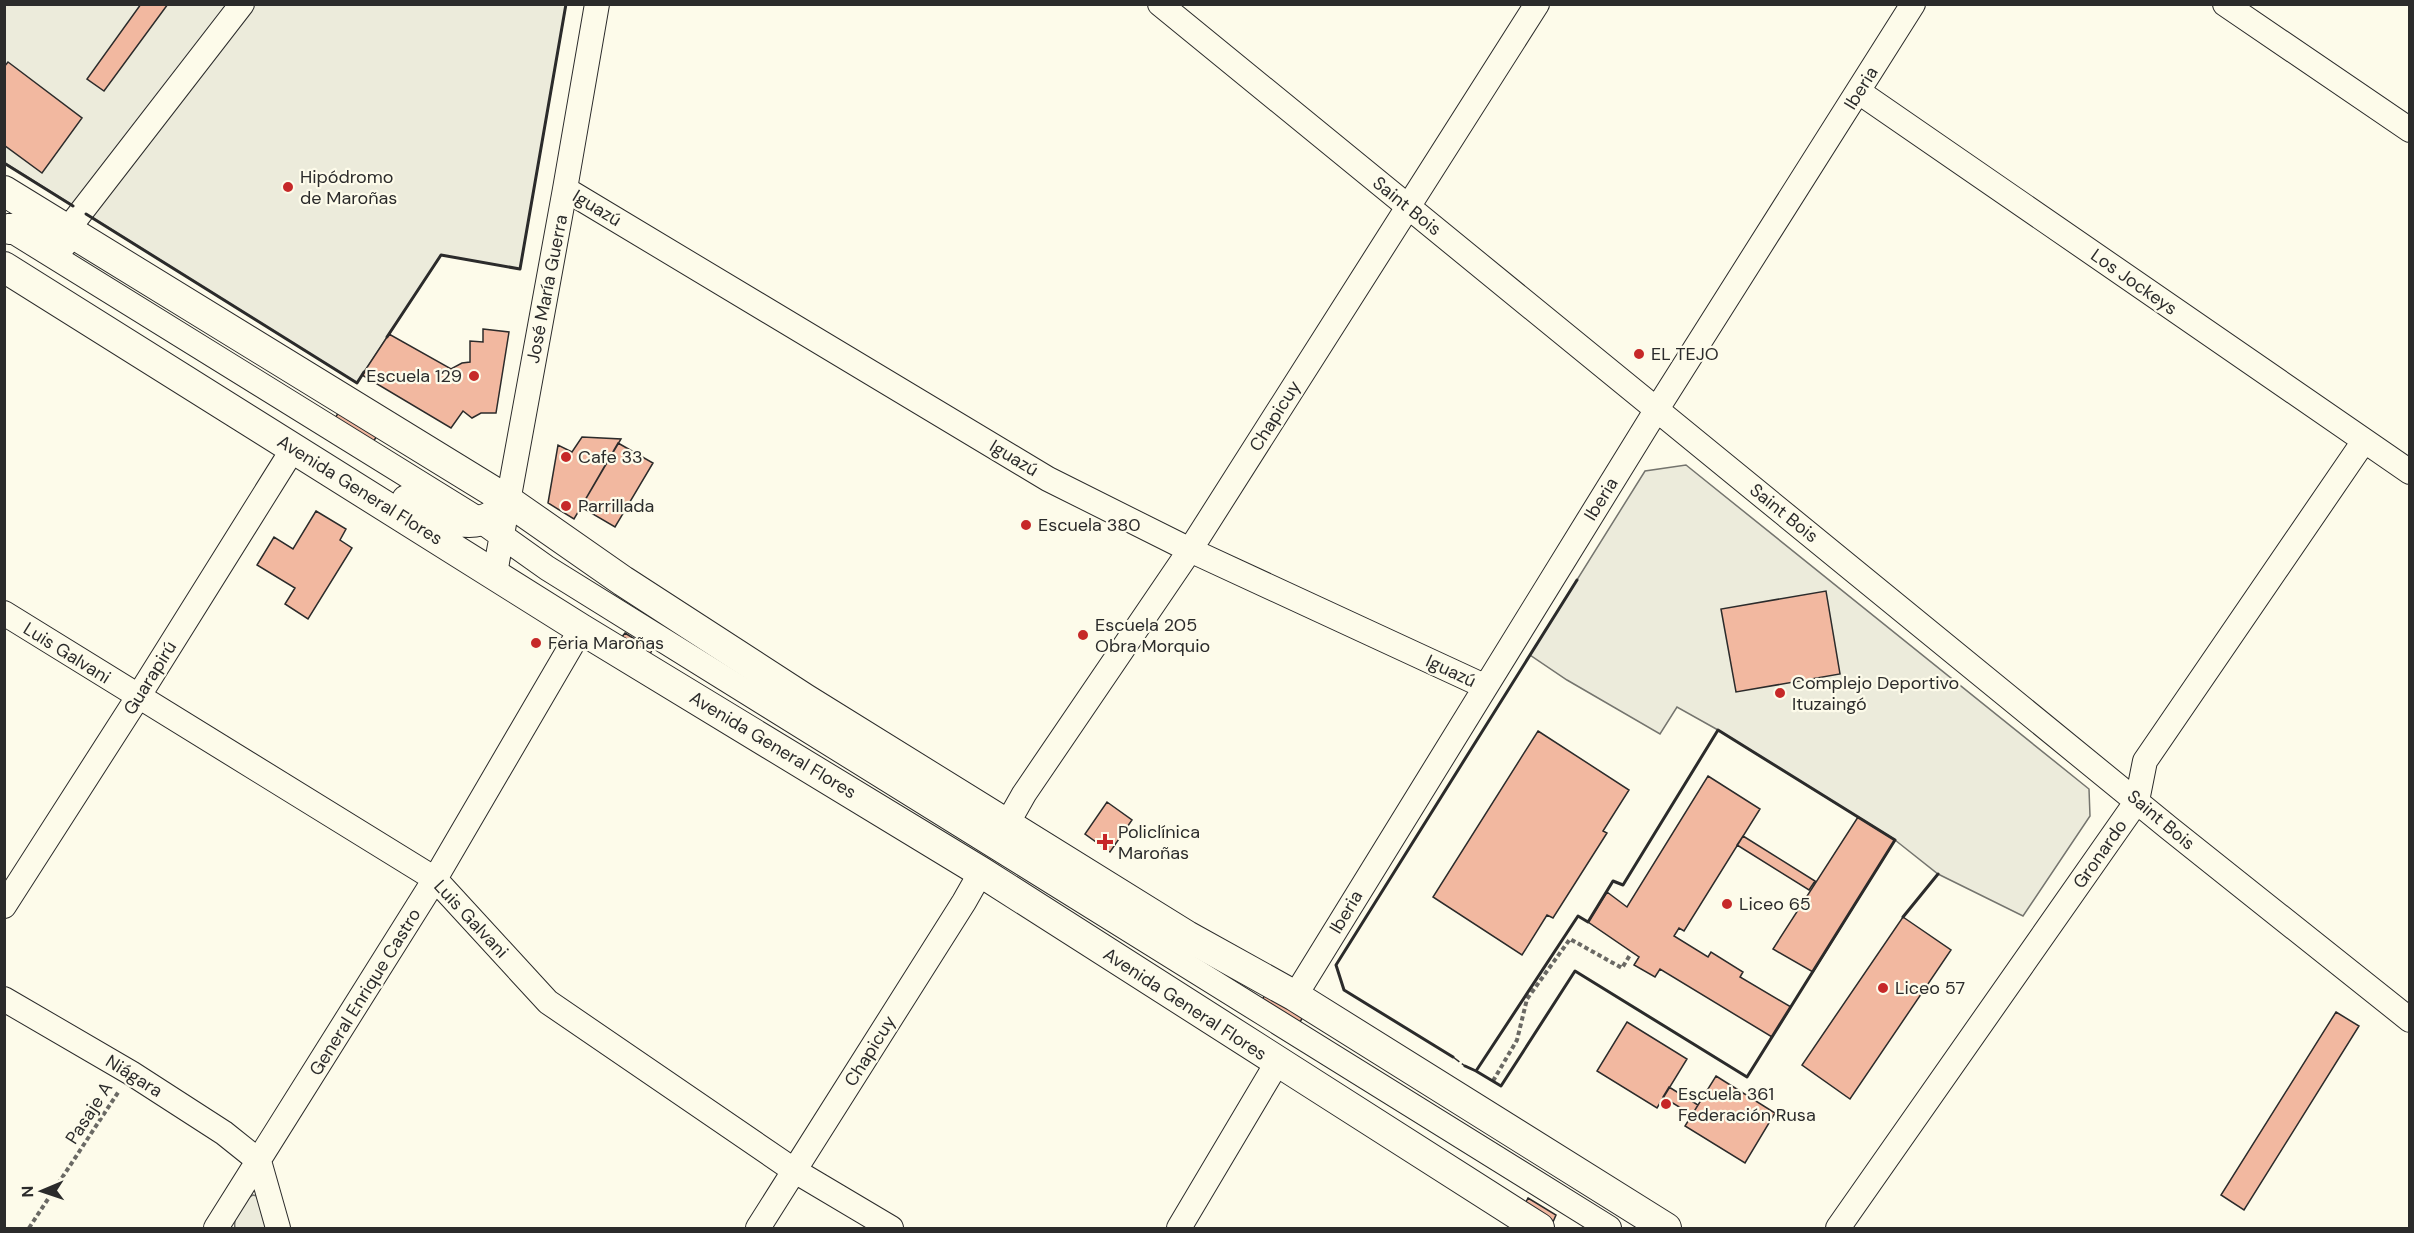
<svg xmlns="http://www.w3.org/2000/svg" width="2414" height="1233" font-family="'DM Sans',sans-serif">
<rect width="100%" height="100%" fill="#fdfbea"/>
<path fill="#ecebdb" stroke="#74746e" stroke-width="1.5" d="M 4,5 L 566,5 L 520,269 L 441,255 L 357,383 L 5,163 Z
M 1686,465 L 2089,789 L 2090,816 L 2023,916 L 1938,874 L 1895,840 L 1718,730 L 1677,707 L 1660,734 L 1567,680 L 1530,655 L 1645,471 Z
M 253,1195 L 261,1197 L 266,1228 L 235,1228 C 233,1218 242,1199 253,1195 Z"/>
<path fill="#f2b8a0" stroke="#2b2b2b" stroke-width="1.5" d="M 141,4 L 168,4 L 104,91 L 87,79 Z
M 8,62 L 82,118 L 42,173 L 4,145 L 4,67 Z
M 483,329 L 509,332 L 496,413 L 481,413 L 472,418 L 463,411 L 451,428 L 362,375 L 389,334 L 451,369 L 462,363 L 470,362 L 470,341 L 483,342 Z
M 339,412 L 377,436 L 373,442 L 335,418 Z
M 582,437 L 621,439 L 574,519 L 548,503 L 558,445 L 572,452 Z
M 618,443 L 653,463 L 615,527 L 581,507 Z
M 316,511 L 346,529 L 340,540 L 352,548 L 308,619 L 285,604 L 295,588 L 257,565 L 274,537 L 293,549 Z
M 1826,591 L 1840,674 L 1736,692 L 1721,609 Z
M 625,633 L 652,650 L 649,656 L 621,638 Z
M 1538,731 L 1629,790 L 1603,831 L 1607,833 L 1553,918 L 1547,915 L 1522,955 L 1433,897 Z
M 1708,776 L 1760,809 L 1684,931 L 1679,928 L 1674,936 L 1708,957 L 1711,952 L 1743,972 L 1740,977 L 1791,1007 L 1772,1037 L 1660,969 L 1655,977 L 1634,965 L 1639,957 L 1588,922 L 1607,892 L 1627,907 Z
M 1107,802 L 1132,820 L 1110,852 L 1085,834 Z
M 1858,817 L 1895,840 L 1813,972 L 1773,949 Z
M 1743,836 L 1815,881 L 1809,890 L 1737,845 Z
M 1903,917 L 1951,950 L 1850,1099 L 1802,1065 Z
M 1266,993 L 1304,1015 L 1300,1022 L 1262,1000 Z
M 2336,1012 L 2359,1026 L 2244,1210 L 2221,1195 Z
M 1627,1022 L 1687,1059 L 1657,1108 L 1597,1071 Z
M 1716,1076 L 1775,1113 L 1745,1163 L 1685,1126 Z
M 1669,1087 L 1698,1105 L 1692,1115 L 1663,1097 Z
M 1528,1198 L 1556,1215 L 1553,1222 L 1525,1204 Z"/>
<g fill="none" stroke-linecap="round" stroke-linejoin="round">
<g stroke="#2b2b2b" stroke-width="26">
<path id="minor" d="M 1160,4 L 2169,828 L 2410,1020
M 2225,4 L 2410,130
M 1859,92 L 2410,472
M 565,189 L 1048,479 L 1190,550 L 1484,686
M 68,229 L 242,4
M 11,230 L 481,521 L 547,568 L 1609,1228
M 495,573 L 565,189 L 597,4
M 4,613 L 435,879 L 548,1002 L 795,1171 L 891,1228
M 1007,824 L 1024,794 L 1190,550 L 1537,4
M 4,906 L 138,697 L 293,449
M 1295,996 L 1657,409 L 1913,4
M 4,999 L 131,1073 L 224,1133 L 259,1161 L 278,1228
M 216,1228 L 435,879 L 581,629
M 758,1228 L 964,902 L 981,872
M 1179,1228 L 1277,1063
M 1838,1228 L 2137,801 L 2145,761 L 2364,441"/>
</g>
<g stroke="#2b2b2b" stroke-width="32">
<path id="major" d="M 4,191 L 507,500 L 623,581 L 805,699 L 1187,936 L 1295,996 L 1666,1228
M 9,229 C 30,227 44,231 62,243
M 4,267 L 581,629 L 981,872 L 1539,1228
M 407,500 C 430,512 464,531 490,517 C 496,514 502,506 507,500"/>
</g>
<path stroke="#6a6964" stroke-width="4" stroke-dasharray="4.5 3" stroke-linecap="butt" d="M 1493,1081 L 1517,1040 L 1527,999 L 1570,939 L 1622,968 L 1630,955
M 29,1228 L 119,1091"/>
<use href="#minor" stroke="#fdfbea" stroke-width="24"/>
<use href="#major" stroke="#fdfbea" stroke-width="30"/>
<path stroke="#2b2b2b" stroke-width="1.5" stroke-dasharray="8 3" stroke-linecap="butt" d="M 1453,1057 L 1465,1066"/>
<path stroke="#2b2b2b" stroke-width="3" d="M 4,163 L 73,206
M 86,214 L 357,383 L 364,372
M 387,337 L 441,255 L 520,269 L 566,4
M 1718,730 L 1895,840 L 1747,1077 L 1575,971 L 1501,1086 L 1476,1071 L 1578,916 L 1588,922 L 1613,881 L 1623,885 Z
M 1903,917 L 1938,874
M 1453,1057 L 1344,990 L 1336,965 L 1577,580
M 1465,1066 L 1476,1071"/>
</g>
<g fill="#c62828" stroke="#fdfbea" stroke-width="2">
<circle cx="288" cy="187" r="6"/>
<circle cx="1639" cy="354" r="6"/>
<circle cx="474" cy="376" r="6"/>
<circle cx="566" cy="457" r="6"/>
<circle cx="566" cy="506" r="6"/>
<circle cx="1026" cy="525" r="6"/>
<circle cx="1083" cy="635" r="6"/>
<circle cx="536" cy="643" r="6"/>
<circle cx="1780" cy="693" r="6"/>
<path d="M1102 833h6v6h6v6h-6v6h-6v-6h-6v-6h6z"/>
<circle cx="1727" cy="904" r="6"/>
<circle cx="1883" cy="988" r="6"/>
<circle cx="1666" cy="1104" r="6"/>
</g>
<g text-anchor="middle" dominant-baseline="central" stroke-width="4.5" stroke-linejoin="round" paint-order="stroke">
<g font-size="18" fill="#2b2b2b" stroke="#fdfbea">
<text transform="translate(1861 88) rotate(-58)">Iberia</text>
<text transform="translate(1407 206) rotate(39)">Saint Bois</text>
<text transform="translate(597 208) rotate(31)">Iguazú</text>
<text transform="translate(2134 282) rotate(35)">Los Jockeys</text>
<text transform="translate(547 289) rotate(-79)">José María Guerra</text>
<text transform="translate(1275 416) rotate(-58)">Chapicuy</text>
<text transform="translate(1014 458) rotate(31)">Iguazú</text>
<text transform="translate(360 490) rotate(32)">Avenida General Flores</text>
<text transform="translate(1601 499) rotate(-58)">Iberia</text>
<text transform="translate(1784 513) rotate(39)">Saint Bois</text>
<text transform="translate(67 653) rotate(32)">Luis Galvani</text>
<text transform="translate(1451 671) rotate(25)">Iguazú</text>
<text transform="translate(150 678) rotate(-58)">Guarapirú</text>
<text transform="translate(773 745) rotate(31)">Avenida General Flores</text>
<text transform="translate(2161 820) rotate(40)">Saint Bois</text>
<text transform="translate(2100 854) rotate(-55)">Gronardo</text>
<text transform="translate(1346 912) rotate(-59)">Iberia</text>
<text transform="translate(471 919) rotate(47)">Luis Galvani</text>
<text transform="translate(365 992) rotate(-58)">General Enrique Castro</text>
<text transform="translate(1185 1004) rotate(33)">Avenida General Flores</text>
<text transform="translate(870 1051) rotate(-58)">Chapicuy</text>
<text transform="translate(134 1076) rotate(32)">Niágara</text>
<text transform="translate(89 1113) rotate(-57)">Pasaje A</text>
</g>
<g font-size="18" fill="#2b2b2b" stroke="#fdfbea" text-anchor="start">
<text x="300" y="177">Hipódromo<tspan x="300" dy="21">de Maroñas</tspan></text>
<text x="1651" y="354">EL TEJO</text>
<text x="462" y="376" text-anchor="end">Escuela 129</text>
<text x="578" y="457">Cafe 33</text>
<text x="578" y="506">Parrillada</text>
<text x="1038" y="525">Escuela 380</text>
<text x="1095" y="625">Escuela 205<tspan x="1095" dy="21">Obra Morquio</tspan></text>
<text x="548" y="643">Feria Maroñas</text>
<text x="1792" y="683">Complejo Deportivo<tspan x="1792" dy="21">Ituzaingó</tspan></text>
<text x="1118" y="832">Policlínica<tspan x="1118" dy="21">Maroñas</tspan></text>
<text x="1739" y="904">Liceo 65</text>
<text x="1895" y="988">Liceo 57</text>
<text x="1678" y="1094">Escuela 361<tspan x="1678" dy="21">Federación Rusa</tspan></text>
</g>
</g>
<rect width="2414" height="1233" fill="none" stroke="#2b2b2b" stroke-width="12"/>
<g transform="translate(42 1191) rotate(268)" stroke="#fdfbea" stroke-width="4.5" paint-order="stroke">
<path d="M0-4.5L10 22L0 15L-10 22Z" fill="#2b2b2b"/>
<text y="-9" font-size="16" font-weight="bold" text-anchor="middle" fill="#2b2b2b">N</text>
</g>
</svg>
